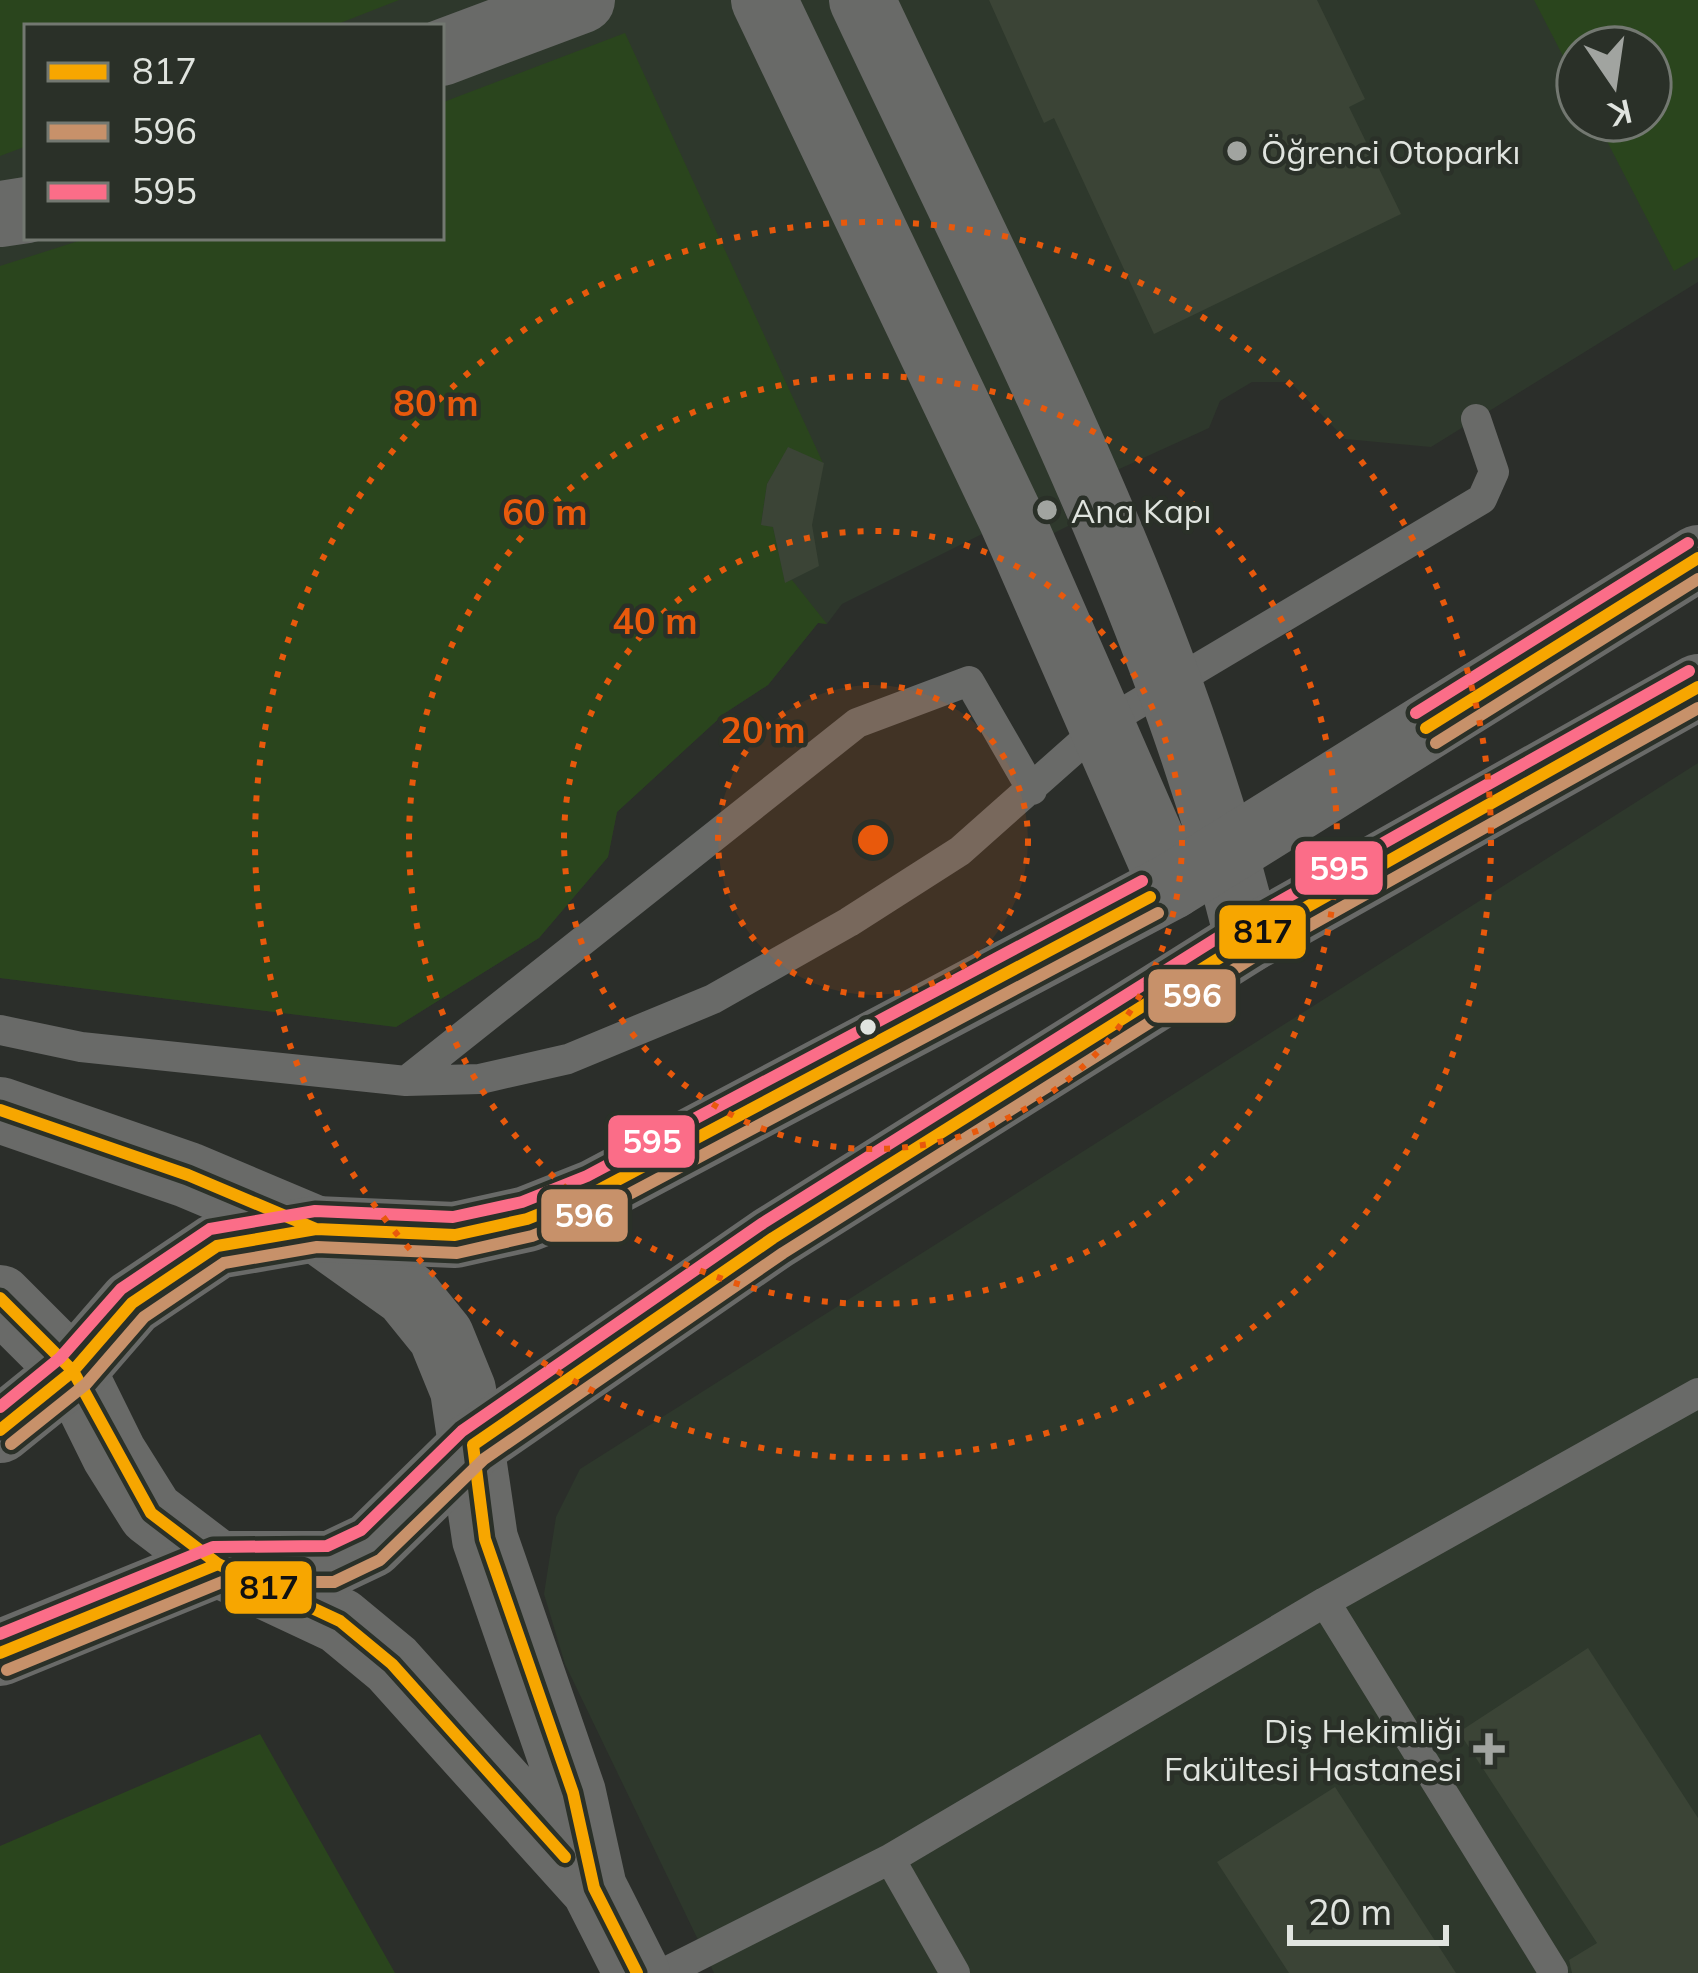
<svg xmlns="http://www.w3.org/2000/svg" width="1698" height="1973" font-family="Mulish,sans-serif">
<rect width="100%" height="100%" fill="#2b2e2a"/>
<path fill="#2e382c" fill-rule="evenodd" d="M 0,0 L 1698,0 L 1698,282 L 1431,447 L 1345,439 L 1290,382 L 1252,382 L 1220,401 L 1209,428 L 1058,497 L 1070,525 L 1046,537 L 1032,509 L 842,604 L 827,624 L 818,623 L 768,685 L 725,713 L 617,812 L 608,857 L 539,938 L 396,1027 L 0,978 ZM 27,27 L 441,27 L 441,237 L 27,237 ZM 1578,48 L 1650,48 L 1650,120 L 1578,120 Z
M 1698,763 L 1698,1973 L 714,1973 L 565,1664 L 544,1594 L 556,1517 L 580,1469 Z"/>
<path fill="#2a451d" d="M 0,0 L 399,0 L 330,27 L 27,27 L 27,146 L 0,156 Z
M 1534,0 L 1698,0 L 1698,257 L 1674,271 L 1596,120 L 1650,120 L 1650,48 L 1578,48 L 1578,85 Z
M 625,33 L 823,463 L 788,448 L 767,484 L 761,524 L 773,527 L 785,582 L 792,580 L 827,624 L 818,623 L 768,685 L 725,713 L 617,812 L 608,857 L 539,938 L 396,1027 L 0,978 L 0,266 L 91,237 L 441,237 L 441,103 Z
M 260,1734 L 395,1973 L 0,1973 L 0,1846 Z"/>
<path fill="#3b4436" d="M 989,0 L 1317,0 L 1365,99 L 1349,107 L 1401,214 L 1154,334 L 1054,118 L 1044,123 Z
M 788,447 L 824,463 L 812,525 L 819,566 L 785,583 L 773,527 L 761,525 L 767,484 Z
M 1588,1648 L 1698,1818 L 1698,1973 L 1572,1973 L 1569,1960 L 1597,1943 L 1459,1732 Z
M 1335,1787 L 1456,1973 L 1289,1973 L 1217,1862 Z"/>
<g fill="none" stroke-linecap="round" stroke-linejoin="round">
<path stroke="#696a68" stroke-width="30" d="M 0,1030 L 81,1047 L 406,1081 L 480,1079 L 568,1059 L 713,999 L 849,922 L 960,851 L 1102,725 L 1482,499 L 1494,472 L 1476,419
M 406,1081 L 857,723 L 969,681 L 1032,790
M 1325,1602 L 1553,1971
M 890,1859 L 1325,1602 L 1698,1393
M 664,1973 L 890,1859 L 955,1973"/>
<path stroke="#696a68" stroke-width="66" d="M 764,0 L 1011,518 L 1172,886
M 862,0 C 1006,307 1167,609 1248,940
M 441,53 L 582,0
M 0,214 L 27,210
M 0,1110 L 188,1175 L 316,1229 L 407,1294 L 441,1336 L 463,1390 L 485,1539 L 573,1793 L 594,1888 L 637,1973
M 0,1298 L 73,1371 L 114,1454 L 151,1513 L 218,1564 L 340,1621 L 392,1664 L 591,1885"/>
<path stroke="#696a68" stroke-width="66" d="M 0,1430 L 73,1371 L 132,1303 L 217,1246 L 316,1229 L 455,1235 L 527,1219 L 595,1192 L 1172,886 L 1698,558
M 0,1653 L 218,1564 L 331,1564 L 371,1545 L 473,1445 L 773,1238 L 1248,940 L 1698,687"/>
<g stroke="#2a3028" stroke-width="21">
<path id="bus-1" d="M 1426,728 L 1698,558
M 0,1110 L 188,1175 L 316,1229
M 0,1298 L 73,1371 L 151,1513 L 218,1564 L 340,1621 L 392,1664 L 565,1857
M 0,1430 L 73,1371 L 132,1303 L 217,1246 L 316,1229 L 455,1235 L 527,1219 L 595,1192 L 1150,897
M 0,1653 L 218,1564
M 637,1973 L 594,1888 L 573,1793 L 485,1539 L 473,1445 L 773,1238 L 1248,940 L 1698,687"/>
</g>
<g stroke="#2a3028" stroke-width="21">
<path id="bus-2" d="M 1436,743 L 1698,579
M 11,1444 L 86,1384 L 144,1317 L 224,1263 L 317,1247 L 457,1253 L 532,1236 L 603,1208 L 1158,913
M 7,1670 L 222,1582 L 334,1582 L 380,1560 L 484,1459 L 783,1253 L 1257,955 L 1698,708"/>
</g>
<g stroke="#2a3028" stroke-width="21">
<path id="bus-3" d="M 1416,713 L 1688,543
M 0,1407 L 60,1358 L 121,1289 L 210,1229 L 315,1211 L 453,1217 L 522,1202 L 587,1176 L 1142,881
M 0,1634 L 213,1547 L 327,1546 L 361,1530 L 462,1431 L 763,1223 L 1238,925 L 1689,671"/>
</g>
<use href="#bus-1" stroke="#f7a600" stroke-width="12"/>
<use href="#bus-2" stroke="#c7916a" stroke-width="12"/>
<use href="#bus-3" stroke="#fb6d88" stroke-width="12"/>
</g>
<circle cx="873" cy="840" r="155" fill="#e8590c" fill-opacity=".12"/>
<g fill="none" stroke="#e8590c" stroke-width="6" stroke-dasharray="6 12">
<circle cx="873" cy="840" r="155"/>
<circle cx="873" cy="840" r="309"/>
<circle cx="873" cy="840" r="464"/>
<circle cx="873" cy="840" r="618"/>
</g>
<g fill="#a1a4a0" stroke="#2a3028" stroke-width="4.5">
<circle cx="1237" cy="151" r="12"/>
<circle cx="1047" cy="510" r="12"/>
<path d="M1483 1731h12v12h12v12h-12v12h-12v-12h-12v-12h12z"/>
</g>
<circle fill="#e0e4df" stroke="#2a3028" stroke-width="4.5" cx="868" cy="1027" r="10"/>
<g text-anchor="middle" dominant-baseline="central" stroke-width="9" stroke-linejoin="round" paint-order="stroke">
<g font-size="33" fill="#e0e4df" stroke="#2a3028" text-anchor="start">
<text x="1261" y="151">Öğrenci Otoparkı</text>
<text x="1071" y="510">Ana Kapı</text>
<text x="1462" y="1730" text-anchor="end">Diş Hekimliği<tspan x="1462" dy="38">Fakültesi Hastanesi</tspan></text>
</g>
</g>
<circle cx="873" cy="840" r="18" fill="#e8590c" stroke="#2a3028" stroke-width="6"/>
<g font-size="36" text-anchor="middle" font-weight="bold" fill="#e8590c" stroke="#2a3028" stroke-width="9" stroke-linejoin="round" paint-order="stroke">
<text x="436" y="416">80 m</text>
<text x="545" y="525">60 m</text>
<text x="655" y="634">40 m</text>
<text x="763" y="743">20 m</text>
</g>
<g stroke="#2a3028" stroke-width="4.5">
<rect x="1293" y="839" width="92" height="58" rx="12" fill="#fb6d88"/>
<rect x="1217" y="903" width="91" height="58" rx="12" fill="#f7a600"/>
<rect x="1146" y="967" width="92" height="58" rx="12" fill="#c7916a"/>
<rect x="606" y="1113" width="91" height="57" rx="12" fill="#fb6d88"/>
<rect x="539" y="1187" width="91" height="57" rx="12" fill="#c7916a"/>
<rect x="223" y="1559" width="91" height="57" rx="12" fill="#f7a600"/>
</g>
<g font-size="33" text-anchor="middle" font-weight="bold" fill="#fff">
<text x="1339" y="880">595</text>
<text x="1192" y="1007">596</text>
<text x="652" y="1153">595</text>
<text x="584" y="1227">596</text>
</g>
<g font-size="33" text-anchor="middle" font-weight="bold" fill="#111">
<text x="1263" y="943">817</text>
<text x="269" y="1599">817</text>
</g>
<rect x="24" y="24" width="420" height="216" fill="#2a3028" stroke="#737871" stroke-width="3"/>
<rect x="48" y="63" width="60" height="18" fill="#f7a600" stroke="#737871" stroke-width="3"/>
<text x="132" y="84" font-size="36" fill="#e0e4df">817</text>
<rect x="48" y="123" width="60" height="18" fill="#c7916a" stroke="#737871" stroke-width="3"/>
<text x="132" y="144" font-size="36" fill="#e0e4df">596</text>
<rect x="48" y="183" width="60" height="18" fill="#fb6d88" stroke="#737871" stroke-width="3"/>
<text x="132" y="204" font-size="36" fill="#e0e4df">595</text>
<g transform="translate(1614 84) rotate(167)"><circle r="57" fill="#2a3028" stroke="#737871" stroke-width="3"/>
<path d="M0-9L21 45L0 30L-21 45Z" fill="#a1a4a0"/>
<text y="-18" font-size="33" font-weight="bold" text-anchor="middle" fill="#e0e4df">K</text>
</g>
<path d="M1290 1925v18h156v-18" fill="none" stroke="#e0e4df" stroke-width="6"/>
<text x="1308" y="1925" font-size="36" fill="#e0e4df" stroke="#2a3028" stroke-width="9" paint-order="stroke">20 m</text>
</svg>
